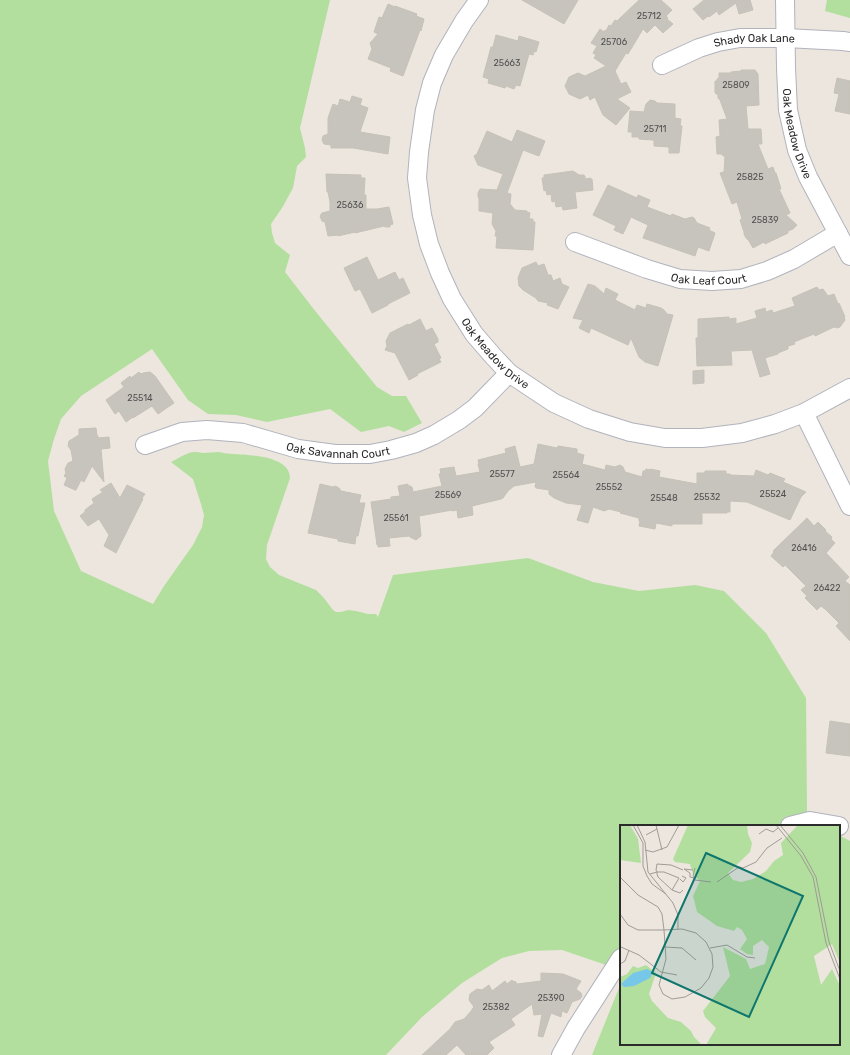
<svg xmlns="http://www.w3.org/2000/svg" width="850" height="1055" font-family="Rubik,sans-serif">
<rect width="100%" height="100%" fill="#ece6de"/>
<path fill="#b2df9d" d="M 0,0 L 330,0 L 300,128 L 305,148 L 306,157 L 297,166 L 293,188 L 282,208 L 271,224 L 272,233 L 275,243 L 290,255 L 285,272 L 316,312 L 377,387 L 392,396 L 406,396 L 422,423 L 404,432 L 389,426 L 361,432 L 330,409 L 267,422 L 236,415 L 208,414 L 188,400 L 152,349 L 81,396 L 61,419 L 54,439 L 48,461 L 54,511 L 81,571 L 153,604 L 164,586 L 193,545 L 202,527 L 204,515 L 201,504 L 193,479 L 171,462 C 179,458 188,451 197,452 C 199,452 201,453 203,453 C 208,453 214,452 219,452 C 224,453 229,454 234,454 C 249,455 290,456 290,478 L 267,545 L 266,559 L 270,567 L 279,575 L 316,590 L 323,597 L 333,610 L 336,612 L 341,612 L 348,610 L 356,611 L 368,614 L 376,614 L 378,617 L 393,575 L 528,558 L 593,582 L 639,591 L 695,585 L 724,591 L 766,633 L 806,698 L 807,811 L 801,826 L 621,826 L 621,981 L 620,973 L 609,966 L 562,950 L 529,951 L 502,958 L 462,983 L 422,1017 L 386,1055 L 0,1055 Z
M 827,0 L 850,0 L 850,18 L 825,11 Z
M 839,835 L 850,841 L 850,1055 L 592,1055 L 621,983 L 621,1044 L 839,1044 Z"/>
<path fill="#c7c3bd" stroke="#c7c2b7" d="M 522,0 L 578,0 L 564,24 Z
M 639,0 L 661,0 L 672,10 L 666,16 L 668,18 L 667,19 L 673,24 L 663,33 L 655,25 L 647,33 L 643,29 L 628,54 L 626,53 L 615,71 L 621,84 L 626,82 L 631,92 L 617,99 L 630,108 L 616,125 L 603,115 L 595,97 L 590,100 L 588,95 L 580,99 L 569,94 L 565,86 L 569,77 L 578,73 L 585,76 L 606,66 L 594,58 L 596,55 L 593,53 L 597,46 L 591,43 L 600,29 L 604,32 L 605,30 L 606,31 L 609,25 L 611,26 L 615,20 L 617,21 Z
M 704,0 L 750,0 L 753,10 L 739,14 L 736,3 L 719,15 L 717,11 L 709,17 L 708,16 L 703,20 L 693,9 Z
M 388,4 L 395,7 L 395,6 L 417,14 L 416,16 L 424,19 L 421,31 L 420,30 L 403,76 L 390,71 L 391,68 L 368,59 L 372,49 L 370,43 L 378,34 L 374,32 L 379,17 L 382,18 Z
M 496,35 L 518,41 L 519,36 L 539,42 L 536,52 L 534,51 L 533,55 L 529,54 L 520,86 L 516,85 L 514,89 L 506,86 L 505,88 L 488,83 L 489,79 L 483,77 L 491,47 L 493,47 Z
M 741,70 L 755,70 L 758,74 L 759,105 L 746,106 L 748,129 L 761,129 L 762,144 L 758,144 L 768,169 L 773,167 L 775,173 L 776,173 L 781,189 L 779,189 L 790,213 L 786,215 L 797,225 L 793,229 L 788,231 L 788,233 L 765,244 L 764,242 L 753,248 L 749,241 L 746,238 L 744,234 L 744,232 L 740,220 L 742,219 L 737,202 L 732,204 L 720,173 L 724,172 L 725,156 L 723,156 L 722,154 L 717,154 L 716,137 L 720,136 L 719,120 L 727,119 L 720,100 L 718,98 L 718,95 L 715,93 L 715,81 L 717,81 L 717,79 L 719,78 L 719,73 L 731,73 L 731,72 L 741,71 Z
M 837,78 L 850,81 L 850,114 L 835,111 L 839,94 L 834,93 Z
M 352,96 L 362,99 L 360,105 L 368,108 L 360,132 L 390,137 L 388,154 L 353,148 L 331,148 L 331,145 L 324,144 L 322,140 L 323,136 L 328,134 L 328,118 L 333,104 L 338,106 L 340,99 L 350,102 Z
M 650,100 L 655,101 L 657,103 L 675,104 L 675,118 L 681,119 L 680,126 L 682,126 L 679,153 L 669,153 L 669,147 L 654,146 L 654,141 L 653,140 L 639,139 L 639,137 L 632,137 L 632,132 L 628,132 L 630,111 L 644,112 L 646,104 Z
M 517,130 L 545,141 L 539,156 L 523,150 L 507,193 L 511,194 L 510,204 L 515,210 L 527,211 L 527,212 L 530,213 L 529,219 L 533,219 L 533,222 L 535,222 L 533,250 L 496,248 L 497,236 L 495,236 L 496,231 L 492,224 L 493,213 L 479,211 L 479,199 L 478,196 L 478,193 L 480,189 L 497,190 L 503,174 L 478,165 L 474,156 L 477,154 L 487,131 L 512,142 Z
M 573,171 L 579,175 L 584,175 L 584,176 L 585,176 L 585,179 L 591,178 L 591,180 L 592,179 L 593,190 L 575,192 L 577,208 L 563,210 L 562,206 L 556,207 L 555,201 L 552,202 L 551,194 L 547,195 L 546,190 L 544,191 L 542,178 L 544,178 L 544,175 Z
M 326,174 L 361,175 L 361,178 L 365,178 L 364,195 L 366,195 L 366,209 L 377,209 L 389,207 L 393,224 L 390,225 L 390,227 L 385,227 L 384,226 L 355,233 L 355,232 L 338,236 L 338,235 L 328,236 L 325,222 L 322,221 L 320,216 L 322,213 L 330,211 L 330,202 L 328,192 L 327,192 Z
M 608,185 L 637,198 L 638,195 L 650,200 L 647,207 L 671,216 L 672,214 L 685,219 L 692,217 L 694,218 L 697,223 L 710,228 L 709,230 L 715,233 L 709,251 L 698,247 L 695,256 L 643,238 L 648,225 L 631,217 L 623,234 L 614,230 L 616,226 L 593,215 Z
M 367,257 L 378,280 L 395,272 L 399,280 L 403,278 L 410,293 L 388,304 L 388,305 L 372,313 L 360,289 L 355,291 L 344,268 Z
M 536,262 L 538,266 L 544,264 L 548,275 L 551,275 L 553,281 L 560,278 L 562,284 L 569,287 L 558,309 L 547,305 L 548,303 L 538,301 L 536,298 L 523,290 L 519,286 L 518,278 L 522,268 Z
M 588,284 L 595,286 L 604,294 L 606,288 L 618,294 L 615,300 L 635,310 L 637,305 L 646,308 L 647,304 L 661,308 L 664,310 L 667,314 L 673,315 L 658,366 L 645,362 L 639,357 L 631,338 L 628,345 L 591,328 L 589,333 L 579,328 L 583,320 L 573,318 Z
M 817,287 L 819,290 L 823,289 L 828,296 L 834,294 L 838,304 L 839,303 L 845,317 L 844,317 L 845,320 L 840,327 L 837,328 L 834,327 L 815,336 L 814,334 L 794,342 L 795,344 L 788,346 L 788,349 L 778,353 L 778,354 L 765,358 L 770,374 L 760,377 L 752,350 L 731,351 L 732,365 L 697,366 L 696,338 L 698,338 L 698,319 L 729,317 L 729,319 L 736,318 L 736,324 L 757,318 L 755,311 L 765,308 L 766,312 L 772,310 L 773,313 L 795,306 L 792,298 Z
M 420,319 L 426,331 L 432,328 L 438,339 L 438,342 L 434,344 L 441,358 L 439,359 L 441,362 L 417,374 L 418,375 L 409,380 L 395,353 L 385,350 L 387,346 L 386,341 L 390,333 L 408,324 L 409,325 Z
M 704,370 L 704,383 L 693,384 L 693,371 Z
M 139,372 L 141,374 L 143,373 L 150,372 L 155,376 L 174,403 L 158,414 L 152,406 L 133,418 L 133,417 L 126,422 L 119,411 L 115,414 L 106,400 L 124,387 L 121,383 L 130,376 L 131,378 Z
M 96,428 L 97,436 L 98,436 L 98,438 L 109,437 L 110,448 L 101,449 L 104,482 L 92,466 L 84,482 L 81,480 L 76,490 L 75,490 L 64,485 L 67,478 L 64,476 L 66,473 L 65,469 L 68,463 L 73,461 L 71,450 L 68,446 L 69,441 L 79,435 L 79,429 Z
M 538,444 L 557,448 L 558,446 L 577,449 L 577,453 L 584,455 L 582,464 L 605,470 L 606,465 L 615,467 L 620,465 L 623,467 L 625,472 L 642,477 L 643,471 L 645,471 L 646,469 L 650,470 L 650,469 L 660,471 L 659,477 L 697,484 L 697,473 L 705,473 L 705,471 L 726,471 L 726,474 L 730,474 L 730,475 L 754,476 L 756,470 L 768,475 L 770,473 L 785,479 L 783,482 L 806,492 L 801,497 L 790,520 L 747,502 L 730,501 L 730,512 L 727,512 L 727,513 L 702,513 L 702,524 L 672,524 L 672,526 L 656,523 L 655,529 L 639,526 L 640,521 L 639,521 L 639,518 L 620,513 L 621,512 L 609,509 L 604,511 L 593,507 L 588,523 L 577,520 L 582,505 L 566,503 L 554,498 L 549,494 L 549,490 L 536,488 L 536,487 L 535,487 L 536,482 L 514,486 L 508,491 L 503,498 L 501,499 L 472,506 L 473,515 L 458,518 L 457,510 L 452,511 L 452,510 L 419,516 L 421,536 L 416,540 L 410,537 L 409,536 L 389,538 L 390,546 L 378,547 L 378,545 L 377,545 L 371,502 L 391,499 L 391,497 L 400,496 L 398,486 L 408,484 L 408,486 L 411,486 L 411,487 L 412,487 L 413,492 L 442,486 L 439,474 L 441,474 L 440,469 L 454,467 L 456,476 L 480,472 L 478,464 L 479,464 L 478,460 L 506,453 L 505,449 L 515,446 L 520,467 L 534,464 Z
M 111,483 L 120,498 L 127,485 L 145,494 L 142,498 L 143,499 L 116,553 L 104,546 L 109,535 L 99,519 L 88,526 L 80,516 L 85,512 L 85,510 L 94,503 L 92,499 L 103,492 L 100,490 Z
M 320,484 L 333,487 L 335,486 L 339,488 L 341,491 L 361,495 L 359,503 L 365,503 L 358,536 L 356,536 L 355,544 L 338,541 L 338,539 L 308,533 Z
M 807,518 L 814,526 L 818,522 L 826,530 L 825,531 L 832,537 L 831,539 L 835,543 L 826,553 L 849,577 L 845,581 L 850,585 L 850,641 L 836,626 L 839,623 L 826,610 L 821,606 L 817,610 L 805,598 L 807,596 L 801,590 L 806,586 L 785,565 L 783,567 L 771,556 L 774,552 L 773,551 Z
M 830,721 L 850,724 L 850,756 L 826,753 Z
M 541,973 L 563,974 L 581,981 L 576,989 L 581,993 L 582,996 L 580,999 L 572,1002 L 567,1013 L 562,1011 L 561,1017 L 551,1013 L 543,1037 L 538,1036 L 542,1014 L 534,1015 L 532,1004 L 511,1019 L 515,1025 L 489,1042 L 494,1048 L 487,1055 L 466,1055 L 457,1045 L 446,1055 L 422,1055 L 450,1029 L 455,1022 L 464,1019 L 472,1010 L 472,1009 L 474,1007 L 469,1000 L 470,994 L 477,989 L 482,990 L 489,985 L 492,991 L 505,981 L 507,984 L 512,980 L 514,982 L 515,981 L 517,984 L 541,981 Z"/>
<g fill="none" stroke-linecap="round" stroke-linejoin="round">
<g stroke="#b1b3bd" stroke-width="20">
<g id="minor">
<path id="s1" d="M 479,0 L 464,21 L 444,55 L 432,83 L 425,110 L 419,152 L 417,178 L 422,215 L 429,244 L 440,273 L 452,299 L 474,334 L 493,356 L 509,373 L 554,403 L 589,419 L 630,432 L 665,438 L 702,438 L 742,433 L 775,424 L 804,413 L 850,388"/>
<path id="s2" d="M 785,0 L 786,68 L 788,110 L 797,150 L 808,177 L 850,256"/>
<path id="s3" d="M 662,65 L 699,48 L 718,42 L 740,38 L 786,38 L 843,41 L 850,42"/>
<path id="s4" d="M 575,242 L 647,269 L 680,279 L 712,281 L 741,279 L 767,271 L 794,259 L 838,233"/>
<path d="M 804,413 L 850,506"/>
<path id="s5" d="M 145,445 L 182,432 L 207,430 L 243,433 L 298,449 L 335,454 L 370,454 L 391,450 L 416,443 L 434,435 L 459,420 L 475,408 L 509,373"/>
<path d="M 790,826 L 810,821 L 839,826"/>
<path d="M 561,1055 L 576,1028 L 621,958"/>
</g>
</g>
<use href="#minor" stroke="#fff" stroke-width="18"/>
</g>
<g text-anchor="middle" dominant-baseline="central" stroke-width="3" stroke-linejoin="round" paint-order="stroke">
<g font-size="9" fill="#525150">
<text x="649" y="16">25712</text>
<text x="614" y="42">25706</text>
<text x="507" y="63">25663</text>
<text x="736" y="85">25809</text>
<text x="655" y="129">25711</text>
<text x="750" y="177">25825</text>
<text x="350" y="205">25636</text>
<text x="765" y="220">25839</text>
<text x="140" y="398">25514</text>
<text x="502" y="474">25577</text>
<text x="566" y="475">25564</text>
<text x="609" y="487">25552</text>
<text x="773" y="494">25524</text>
<text x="448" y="495">25569</text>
<text x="707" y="497">25532</text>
<text x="664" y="498">25548</text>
<text x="396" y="518">25561</text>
<text x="804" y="548">26416</text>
<text x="827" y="588">26422</text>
<text x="551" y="998">25390</text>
<text x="496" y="1007">25382</text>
</g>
<g font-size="11" fill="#2b2b2b" stroke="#fff">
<text stroke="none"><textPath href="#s3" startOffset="97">Shady Oak Lane</textPath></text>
<text stroke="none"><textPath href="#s2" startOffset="135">Oak Meadow Drive</textPath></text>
<text stroke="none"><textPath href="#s4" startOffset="140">Oak Leaf Court</textPath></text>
<text stroke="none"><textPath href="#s1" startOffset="389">Oak Meadow Drive</textPath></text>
<text stroke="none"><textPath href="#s5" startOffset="198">Oak Savannah Court</textPath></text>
</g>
</g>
<g transform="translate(620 825)">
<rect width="220" height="220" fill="#ece6de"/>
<path d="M 0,0 L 10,0 L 18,14 L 21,38 L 0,35 ZM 68,0 L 127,0 L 128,9 L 132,18 L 130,27 L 108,48 L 113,55 L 121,57 L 133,54 L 146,46 L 154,36 L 163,30 L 161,18 L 178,0 L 219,0 L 220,138 L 212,119 L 194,131 L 201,160 L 212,144 L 220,161 L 220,220 L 86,220 L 96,203 L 85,192 L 83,186 L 110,151 L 103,122 L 126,134 L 130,144 L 145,139 L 149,122 L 142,115 L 133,121 L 133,130 L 127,129 L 120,124 L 127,114 L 122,105 L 117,102 L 114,106 L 97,101 L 77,87 L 73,71 L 80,56 L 73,49 L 70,39 L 55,37 L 53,34 ZM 26,140 L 36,148 L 29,169 L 32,176 L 48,193 L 61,197 L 71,206 L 74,212 L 82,220 L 0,220 L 0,152 L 7,149 L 13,141 L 18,143 Z" fill="#b2df9d"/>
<path d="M 27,144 L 33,147 L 30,153 L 14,161 L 4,162 L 1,159 L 13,148 Z" fill="#77c7e8"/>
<path fill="none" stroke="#9f9b96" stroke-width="1" d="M 13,0 L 23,18 L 23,41 L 27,51 L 32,59 L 46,69M 17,0 L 25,17 L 28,47 L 53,78 L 58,90 L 58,104M 36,0 L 42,25M 156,0 L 181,31 L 193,52 L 206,118 L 220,154M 160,0 L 183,28 L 196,52 L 209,117 L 220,146M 139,9 L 146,4 L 153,7 L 158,3M 26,10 L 37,4M 25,25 L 33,27 L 47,22 L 59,0M 75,43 L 73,51 L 75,55 L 91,57M 73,45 L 64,44 L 70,48 L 70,52 L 74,53M 30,49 L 37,47 L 44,47 L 59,53 L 52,65 L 38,52 L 37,49 L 37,47 L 36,45 L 37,39 L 51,40 L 63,45M 0,52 L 18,70 L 38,82 L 42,89 L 44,105 L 18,105 L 8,100 L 0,89M 60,54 L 63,57 L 66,53 L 62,51M 97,57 L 119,42 L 123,43 L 136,37 L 147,23 L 162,13M 52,65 L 60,68 L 63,65M 62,104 L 76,108 L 86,117 L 92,129 L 93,142 L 89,153 L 81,163 L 65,172 L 52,174 L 43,169 L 39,160 L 46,134 L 44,105 ZM 1,122 L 19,130 L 41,147 L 57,150M 45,122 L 62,123 L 76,135M 90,123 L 107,120 L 127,132 L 135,133M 0,139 L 5,136 L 9,125"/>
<path fill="#0f766e" fill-opacity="0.15" stroke="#0f766e" stroke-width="2" d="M 86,28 L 183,71 L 129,192 L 32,148 Z"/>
<rect width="220" height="220" fill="none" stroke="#2b2b2b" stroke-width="2"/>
</g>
</svg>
